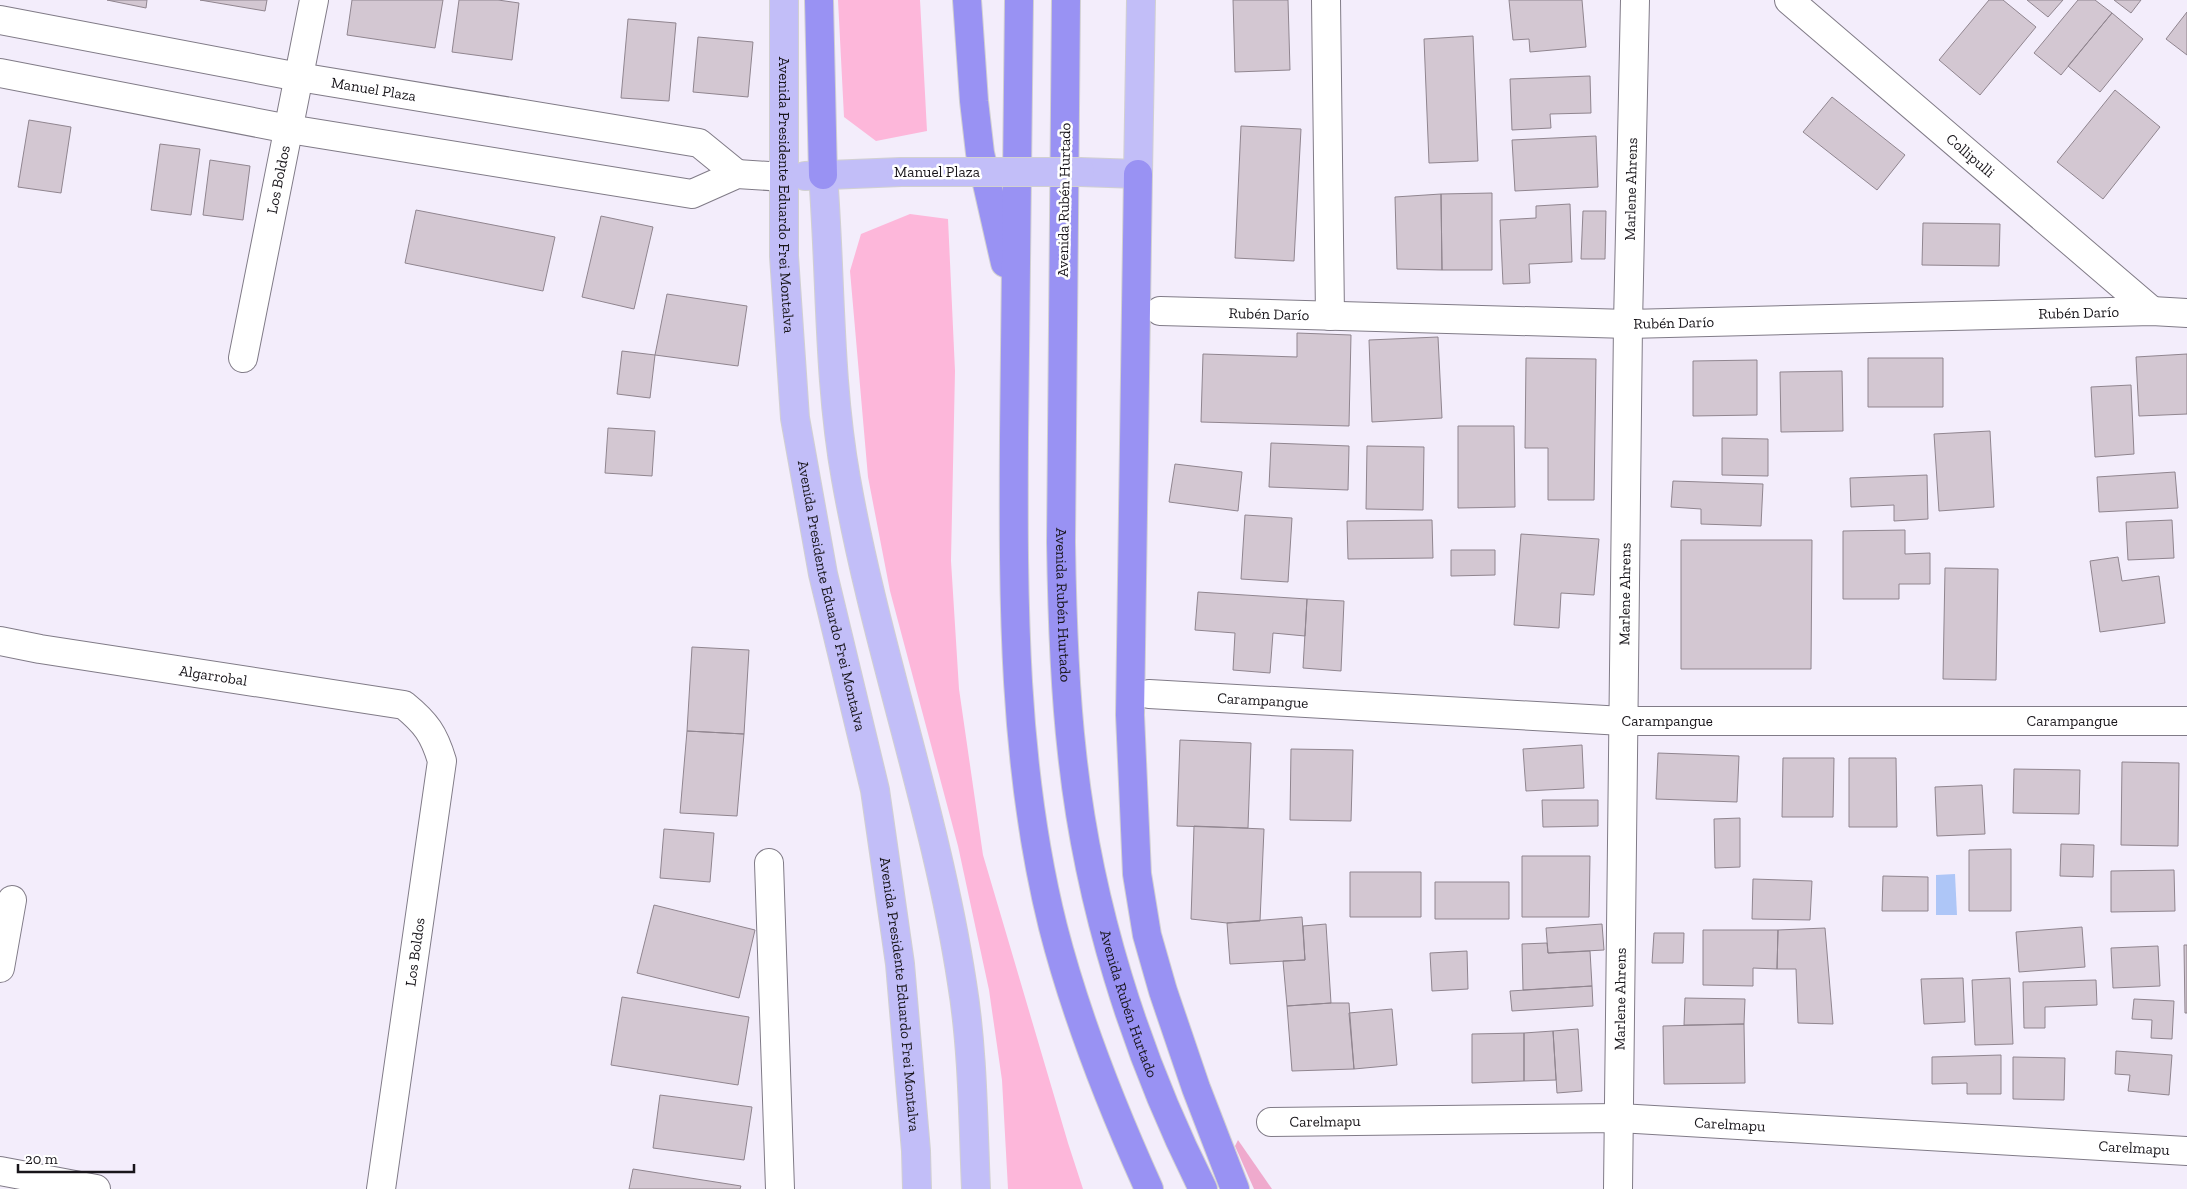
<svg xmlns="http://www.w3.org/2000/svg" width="2187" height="1189" font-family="'Zilla Slab',serif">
<rect width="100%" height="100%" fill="#f3edfb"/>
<path fill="#fdb7da" d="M 838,0 L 920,0 L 927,131 L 876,141 L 844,117 Z
M 910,214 L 948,219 L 955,371 L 951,561 L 959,689 L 983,855 L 1068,1143 L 1083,1189 L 1008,1189 L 1002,1080 L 989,990 L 958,846 L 890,591 L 868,477 L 850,271 L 861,234 Z"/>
<path fill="#efaacd" d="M 1238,1140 L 1272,1189 L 1254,1189 L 1235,1146 Z"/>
<path fill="#aec6f7" d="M 1955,874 L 1957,915 L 1936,915 L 1936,875 Z"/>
<path fill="#d3c7d2" stroke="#90858f" d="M 107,0 L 147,0 L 146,8 Z
M 200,0 L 267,0 L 265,11 Z
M 352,0 L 443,0 L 435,48 L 347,35 Z
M 459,0 L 498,0 L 519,3 L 512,60 L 452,52 Z
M 1233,0 L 1288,0 L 1290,70 L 1235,72 Z
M 1509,0 L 1582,0 L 1586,47 L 1530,52 L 1529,39 L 1513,40 Z
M 1989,0 L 2003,0 L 2036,27 L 1980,95 L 1939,60 Z
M 2027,0 L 2063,0 L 2048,17 Z
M 2078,0 L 2095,0 L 2112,13 L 2061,75 L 2034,53 Z
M 2114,0 L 2141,0 L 2131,13 Z
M 2187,12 L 2187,55 L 2166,39 Z
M 2112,13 L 2143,39 L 2100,92 L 2068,66 Z
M 628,19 L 676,23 L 669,101 L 621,98 Z
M 1473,36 L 1478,161 L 1429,163 L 1424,39 Z
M 698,37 L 753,42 L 748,97 L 693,92 Z
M 1590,76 L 1591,113 L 1550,114 L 1551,128 L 1512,130 L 1510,79 Z
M 2115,90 L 2160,127 L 2103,199 L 2057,162 Z
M 1832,97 L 1905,155 L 1877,190 L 1803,132 Z
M 29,120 L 71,127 L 61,193 L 18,187 Z
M 1241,126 L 1301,129 L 1294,261 L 1235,258 Z
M 1596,136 L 1598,187 L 1515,191 L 1512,140 Z
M 160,144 L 200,149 L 191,215 L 151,210 Z
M 210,160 L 250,166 L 243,220 L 203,215 Z
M 1492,193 L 1492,270 L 1442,270 L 1441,194 Z
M 1441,194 L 1442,270 L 1397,269 L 1395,197 Z
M 1570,204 L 1572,262 L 1529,264 L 1530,283 L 1503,284 L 1500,220 L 1536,218 L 1536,206 Z
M 416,210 L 555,237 L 543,291 L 405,263 Z
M 1583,211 L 1606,211 L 1605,259 L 1581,259 Z
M 601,216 L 653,227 L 634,309 L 582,297 Z
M 1923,223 L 2000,224 L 1999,266 L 1922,265 Z
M 667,294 L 747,306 L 738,366 L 655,355 Z
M 1297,333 L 1351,335 L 1349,426 L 1201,422 L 1203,354 L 1297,357 Z
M 1438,337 L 1442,418 L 1372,422 L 1369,340 Z
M 622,351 L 655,355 L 650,398 L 617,394 Z
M 2187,354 L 2187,414 L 2139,416 L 2136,357 Z
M 1526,358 L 1596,359 L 1594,500 L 1548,500 L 1548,448 L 1525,448 Z
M 1868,358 L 1943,358 L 1943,407 L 1868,407 Z
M 1757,360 L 1757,415 L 1693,416 L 1693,361 Z
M 1842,371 L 1843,431 L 1781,432 L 1780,372 Z
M 2131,385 L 2134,454 L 2095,457 L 2091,387 Z
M 1458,426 L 1514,426 L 1515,507 L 1458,508 Z
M 608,428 L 655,431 L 652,476 L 605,473 Z
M 1990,431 L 1994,507 L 1939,511 L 1934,434 Z
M 1722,438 L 1768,439 L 1768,476 L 1722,475 Z
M 1271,443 L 1349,446 L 1348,490 L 1269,487 Z
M 1367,446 L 1424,447 L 1423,510 L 1366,509 Z
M 1175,464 L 1242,472 L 1238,511 L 1169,502 Z
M 2175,472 L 2178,508 L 2099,512 L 2097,477 Z
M 1927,475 L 1928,519 L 1894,521 L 1894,505 L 1851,507 L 1850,478 Z
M 1673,481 L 1763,484 L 1761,526 L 1701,524 L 1701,509 L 1671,507 Z
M 1245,515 L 1292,518 L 1288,582 L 1241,579 Z
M 1432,520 L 1433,558 L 1348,559 L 1347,521 Z
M 2172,520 L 2174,558 L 2128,560 L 2126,522 Z
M 1905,530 L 1905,554 L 1930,553 L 1930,584 L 1899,584 L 1899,599 L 1843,599 L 1843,531 Z
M 1521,534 L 1599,539 L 1594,595 L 1561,593 L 1559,628 L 1514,625 Z
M 1681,540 L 1812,540 L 1811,669 L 1681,669 Z
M 1451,550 L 1495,550 L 1495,575 L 1451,576 Z
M 2118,557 L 2122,581 L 2159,576 L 2165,623 L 2100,632 L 2090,561 Z
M 1945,568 L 1998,569 L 1996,680 L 1943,679 Z
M 1198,592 L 1307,599 L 1305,636 L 1273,633 L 1270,673 L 1233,670 L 1235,633 L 1195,630 Z
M 1307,599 L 1344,601 L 1341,671 L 1303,668 Z
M 692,647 L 749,650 L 744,734 L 687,731 Z
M 687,731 L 744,734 L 737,816 L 680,813 Z
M 1180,740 L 1251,743 L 1248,828 L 1177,826 Z
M 1582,745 L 1584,788 L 1526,791 L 1523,749 Z
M 1291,749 L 1353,750 L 1351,821 L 1290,820 Z
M 1658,753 L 1739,756 L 1737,802 L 1656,799 Z
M 1783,758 L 1834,758 L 1833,817 L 1782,817 Z
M 1849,758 L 1896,758 L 1897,827 L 1849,827 Z
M 2122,762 L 2179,763 L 2178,846 L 2121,845 Z
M 2014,769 L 2080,770 L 2079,814 L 2013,813 Z
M 1982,785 L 1985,834 L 1937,836 L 1935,787 Z
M 1542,800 L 1598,800 L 1598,826 L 1543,827 Z
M 1740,818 L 1740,867 L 1715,868 L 1714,819 Z
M 1194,826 L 1264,829 L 1260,921 L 1227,923 L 1191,919 Z
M 664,829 L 714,833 L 710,882 L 660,878 Z
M 2061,844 L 2094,845 L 2093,877 L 2060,876 Z
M 2011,849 L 2011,911 L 1969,911 L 1969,850 Z
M 1522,856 L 1590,856 L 1589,917 L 1522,917 Z
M 2174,870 L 2175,911 L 2111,912 L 2111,871 Z
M 1350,872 L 1421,872 L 1421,917 L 1350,917 Z
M 1883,876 L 1928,877 L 1928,911 L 1882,911 Z
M 1753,879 L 1812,881 L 1810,920 L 1752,919 Z
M 1435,882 L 1509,882 L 1509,919 L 1435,919 Z
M 654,905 L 755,930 L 739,998 L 637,973 Z
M 1302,917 L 1305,960 L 1230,964 L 1227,923 Z
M 1326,924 L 1331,1003 L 1287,1006 L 1283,961 L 1305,960 L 1303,926 Z
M 1602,924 L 1604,950 L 1548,953 L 1546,928 Z
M 2082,927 L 2085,967 L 2019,972 L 2016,932 Z
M 1825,928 L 1833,1024 L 1798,1023 L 1796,969 L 1777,969 L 1778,930 Z
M 1703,930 L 1778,930 L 1777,969 L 1753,968 L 1753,986 L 1703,985 Z
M 1654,933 L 1684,933 L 1683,963 L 1652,963 Z
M 1547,943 L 1548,953 L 1590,951 L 1592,986 L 1523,990 L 1522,944 Z
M 2184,945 L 2187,945 L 2187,1013 L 2185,1013 Z
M 2158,946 L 2160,986 L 2113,988 L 2111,948 Z
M 1467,951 L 1468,989 L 1432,991 L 1430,953 Z
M 1963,978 L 1965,1022 L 1924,1024 L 1921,979 Z
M 2010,978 L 2013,1044 L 1975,1045 L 1972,980 Z
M 2096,980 L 2097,1005 L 2045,1007 L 2045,1028 L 2024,1028 L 2023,982 Z
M 1592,986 L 1593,1006 L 1512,1011 L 1510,991 Z
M 622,997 L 749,1017 L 738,1085 L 611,1065 Z
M 1685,998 L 1745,999 L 1744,1024 L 1684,1025 Z
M 2134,999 L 2174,1001 L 2172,1039 L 2151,1038 L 2152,1020 L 2132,1019 Z
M 1331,1003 L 1349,1003 L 1354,1069 L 1292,1071 L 1287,1006 Z
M 1392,1009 L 1397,1065 L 1354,1069 L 1349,1013 Z
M 1744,1024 L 1745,1083 L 1664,1084 L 1663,1026 Z
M 1578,1029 L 1582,1091 L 1557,1093 L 1553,1031 Z
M 1553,1031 L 1556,1080 L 1524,1081 L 1524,1033 Z
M 1524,1033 L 1524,1081 L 1472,1083 L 1472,1034 Z
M 2116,1051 L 2172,1055 L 2169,1095 L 2128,1091 L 2130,1075 L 2115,1074 Z
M 2001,1055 L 2001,1094 L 1967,1094 L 1967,1083 L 1932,1084 L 1932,1057 Z
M 2013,1057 L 2065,1058 L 2064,1100 L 2013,1099 Z
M 660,1095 L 752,1107 L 744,1160 L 653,1148 Z
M 633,1169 L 741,1186 L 740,1189 L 629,1189 Z"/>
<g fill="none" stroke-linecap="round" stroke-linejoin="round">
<g stroke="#807b87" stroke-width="30">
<g id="minor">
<path d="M 1326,0 L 1330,316"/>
<path id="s1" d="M 1789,0 L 2152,311"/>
<path id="s2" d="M 0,20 L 299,77 L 699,143 L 737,174"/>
<path d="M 0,73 L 289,129 L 692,194 L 737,174 L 784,177"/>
<path id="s3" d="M 1160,311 L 1628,324 L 2152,311 L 2187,313"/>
<path id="s4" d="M 243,358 L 314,0"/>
<path id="s5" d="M 0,641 L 40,649 L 404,705 C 426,723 434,734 442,761 L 381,1189"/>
<path id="s6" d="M 1149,694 L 1623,721 L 2187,721"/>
<path d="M 769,863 L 780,1189"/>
<path d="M 0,968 L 12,900"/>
<path id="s7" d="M 1271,1122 L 1619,1118 L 2187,1151"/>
<path d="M 0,1171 L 96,1189"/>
<path id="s8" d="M 1618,1189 L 1628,324 L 1635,0"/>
</g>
</g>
<g stroke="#d1d0d1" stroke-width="30">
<g id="major">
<path id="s9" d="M 784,0 L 784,256 L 795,418 L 823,574 L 875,790 L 900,964 L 916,1151 L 917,1189"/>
<path d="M 1080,172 L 1138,174 L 1141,0"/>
<path d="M 823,175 C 831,277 828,379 846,479 C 876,649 936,812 962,983 C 973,1050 973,1121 976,1189"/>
<path d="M 805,176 L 901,172"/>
</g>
</g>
<g stroke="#d1d0d1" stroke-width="30">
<g id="highway">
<path d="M 819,0 L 823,175"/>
<path d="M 967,0 L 974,101 L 980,153 L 1005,263"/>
<path d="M 1019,0 C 1017,146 1015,292 1014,438 C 1013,601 1013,767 1053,927 C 1076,1017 1111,1105 1149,1189"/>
<path id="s10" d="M 1066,0 L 1061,542 C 1062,612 1064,683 1072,753 C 1088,904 1135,1054 1203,1189"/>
<path d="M 1138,174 L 1130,715 L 1137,874 L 1147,935 L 1163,991 L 1196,1088 L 1235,1189"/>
</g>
</g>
<use href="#minor" stroke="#fff" stroke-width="28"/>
<use href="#major" stroke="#c2bef8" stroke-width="28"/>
<use href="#highway" stroke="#9992f3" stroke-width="28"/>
<g stroke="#d1d0d1" stroke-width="30" stroke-linecap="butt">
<path id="major-bridge" d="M 901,172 L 1080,172"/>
</g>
<use href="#major-bridge" stroke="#c2bef8" stroke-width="28"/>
</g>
<g text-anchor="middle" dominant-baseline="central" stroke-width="5" stroke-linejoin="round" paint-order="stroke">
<g font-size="15" fill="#18151a" stroke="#fff">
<text stroke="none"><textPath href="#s2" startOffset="380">Manuel Plaza</textPath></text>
<text stroke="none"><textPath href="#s1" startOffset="239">Collipulli</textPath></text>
<text x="937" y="172">Manuel Plaza</text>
<text stroke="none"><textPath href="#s4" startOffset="182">Los Boldos</textPath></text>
<text stroke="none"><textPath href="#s8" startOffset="1000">Marlene Ahrens</textPath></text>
<text stroke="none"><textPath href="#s9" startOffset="195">Avenida Presidente Eduardo Frei Montalva</textPath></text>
<text transform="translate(1064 200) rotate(-89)">Avenida Rubén Hurtado</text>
<text stroke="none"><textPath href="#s3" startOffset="919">Rubén Darío</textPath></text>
<text stroke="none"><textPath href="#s3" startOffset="109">Rubén Darío</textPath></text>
<text stroke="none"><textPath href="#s3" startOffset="514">Rubén Darío</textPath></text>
<text stroke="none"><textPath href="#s8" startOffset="595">Marlene Ahrens</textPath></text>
<text stroke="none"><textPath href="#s9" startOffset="600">Avenida Presidente Eduardo Frei Montalva</textPath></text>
<text stroke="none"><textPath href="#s10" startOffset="605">Avenida Rubén Hurtado</textPath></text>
<text stroke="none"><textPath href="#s5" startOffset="216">Algarrobal</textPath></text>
<text stroke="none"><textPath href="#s6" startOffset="114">Carampangue</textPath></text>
<text stroke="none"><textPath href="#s6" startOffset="519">Carampangue</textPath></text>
<text stroke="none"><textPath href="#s6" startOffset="924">Carampangue</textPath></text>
<text transform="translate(415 952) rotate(-82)">Los Boldos</text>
<text stroke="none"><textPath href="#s9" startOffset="1005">Avenida Presidente Eduardo Frei Montalva</textPath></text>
<text stroke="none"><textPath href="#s8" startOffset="190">Marlene Ahrens</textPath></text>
<text stroke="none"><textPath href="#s10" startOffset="1011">Avenida Rubén Hurtado</textPath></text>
<text stroke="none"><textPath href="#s7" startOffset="54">Carelmapu</textPath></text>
<text stroke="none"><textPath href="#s7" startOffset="459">Carelmapu</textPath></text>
<text stroke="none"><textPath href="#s7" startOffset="864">Carelmapu</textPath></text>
</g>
</g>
<path d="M18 1164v8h116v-8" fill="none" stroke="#18151a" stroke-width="2.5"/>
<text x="25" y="1164" font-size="15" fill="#18151a" stroke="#ffffff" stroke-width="4" paint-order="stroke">20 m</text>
</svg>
